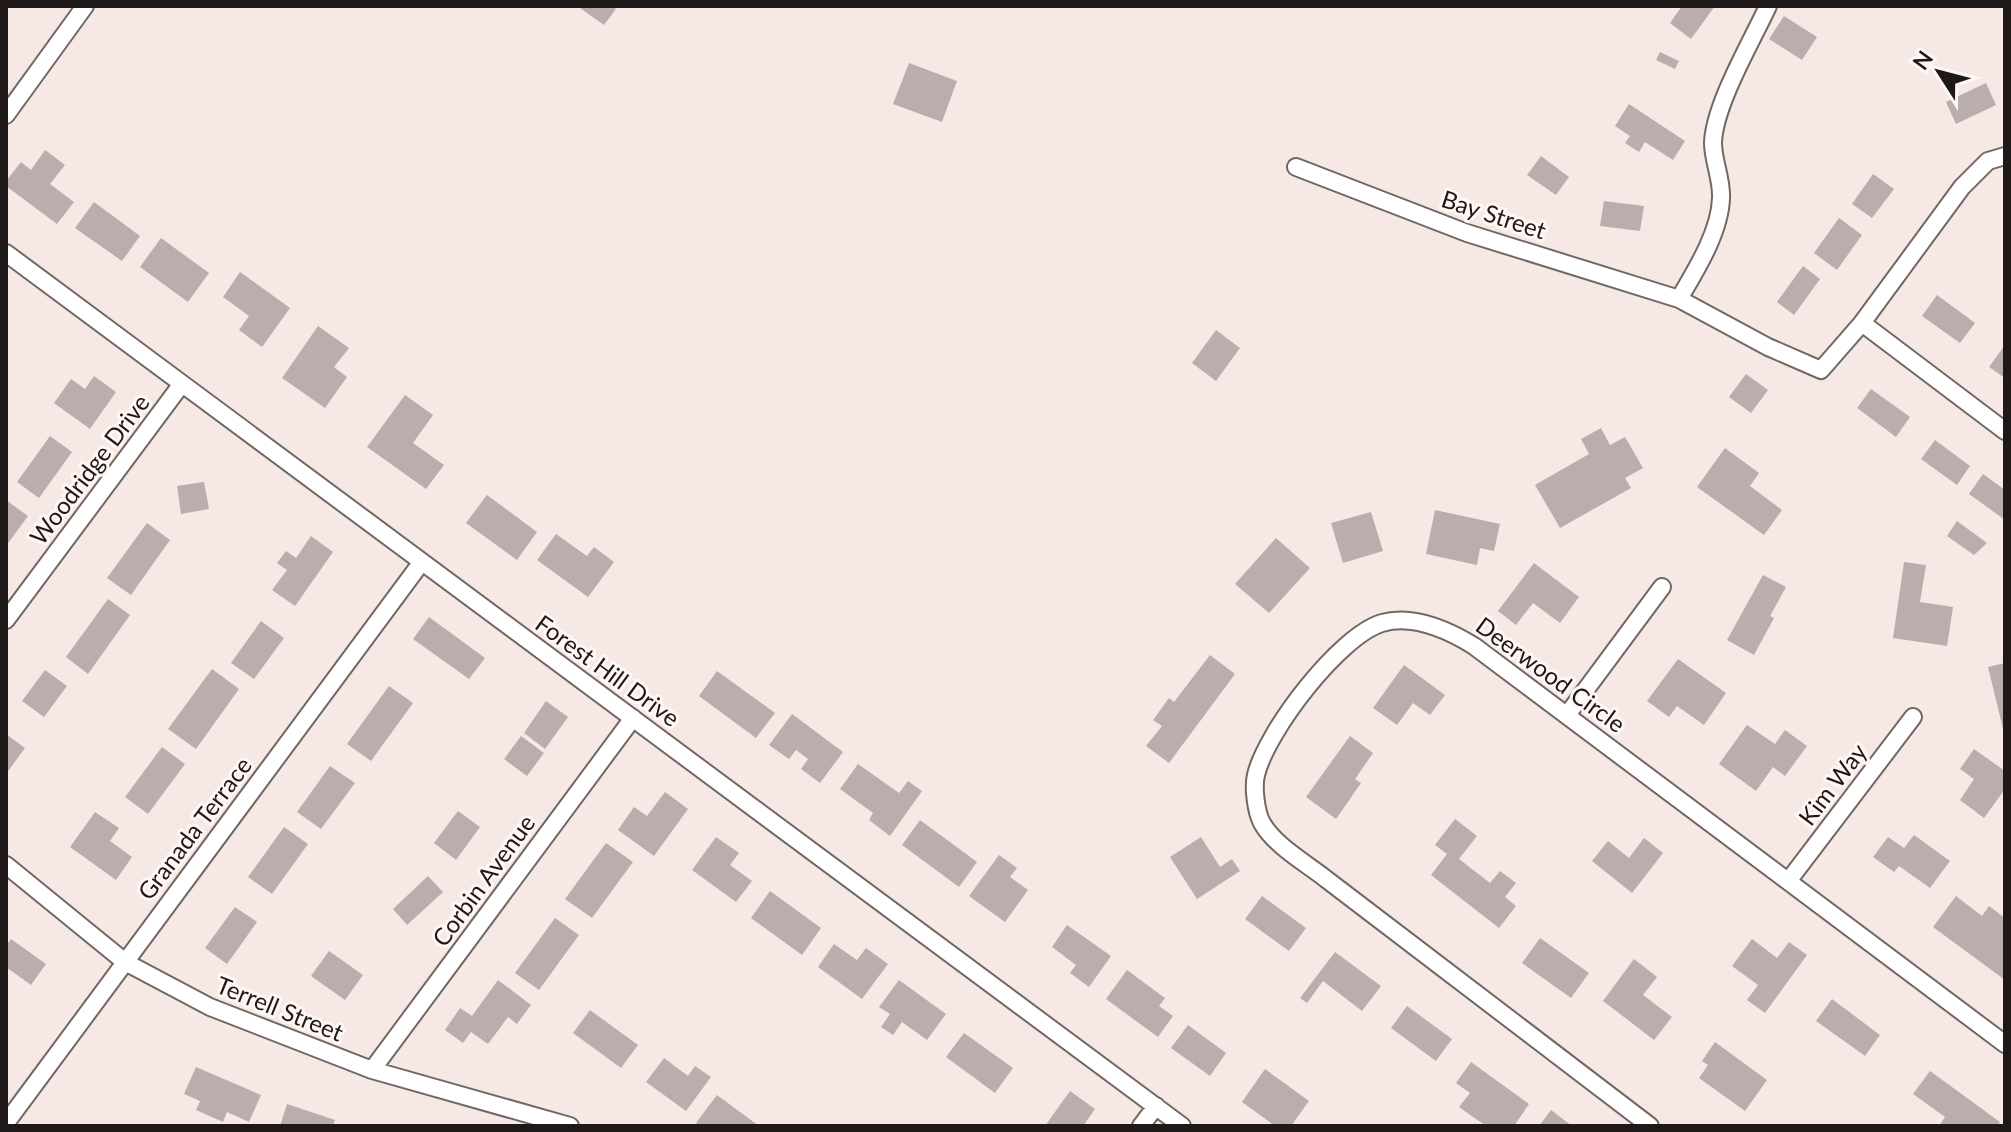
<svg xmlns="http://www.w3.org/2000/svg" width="2011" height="1132" font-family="Lato,sans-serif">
<rect width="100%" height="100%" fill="#f6e8e4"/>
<path fill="#baadad" d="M 577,6 L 612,6 L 616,9 L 604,25 Z
M 1682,6 L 1715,6 L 1691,39 L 1670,23 Z
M 1784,16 L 1817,37 L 1802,60 L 1769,39 Z
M 1660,52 L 1679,61 L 1675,69 L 1656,60 Z
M 909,63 L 957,81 L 942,122 L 893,104 Z
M 1986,83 L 1996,105 L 1956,124 L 1946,102 Z
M 1629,104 L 1685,141 L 1673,160 L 1645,142 L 1639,152 L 1625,143 L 1630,136 L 1615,126 Z
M 45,150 L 65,165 L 50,184 L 74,202 L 57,224 L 6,186 L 6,181 L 21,162 L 31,170 Z
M 1541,156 L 1569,177 L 1556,195 L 1527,175 Z
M 1873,174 L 1894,189 L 1872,218 L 1852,204 Z
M 1604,201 L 1644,206 L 1640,231 L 1600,226 Z
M 94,202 L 140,236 L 122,261 L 75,228 Z
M 1839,218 L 1862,235 L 1837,270 L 1814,253 Z
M 161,238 L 209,273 L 188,302 L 140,267 Z
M 1803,266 L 1820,279 L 1794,315 L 1777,302 Z
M 240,272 L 290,308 L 262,347 L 239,330 L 249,316 L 223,297 Z
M 1937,295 L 1975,323 L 1960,343 L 1922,316 Z
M 318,326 L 349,348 L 334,367 L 347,377 L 325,408 L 282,378 Z
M 1216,330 L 1240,348 L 1216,381 L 1192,363 Z
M 2005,345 L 2005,378 L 1989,367 Z
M 1746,374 L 1768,390 L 1751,413 L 1729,397 Z
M 94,376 L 116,392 L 90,429 L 54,403 L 71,379 L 85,389 Z
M 1871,389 L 1910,417 L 1896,437 L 1857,408 Z
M 405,395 L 433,415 L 413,443 L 444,465 L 426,489 L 367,447 Z
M 1601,428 L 1610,445 L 1625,437 L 1643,468 L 1625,478 L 1631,488 L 1560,528 L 1535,485 L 1589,454 L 1581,439 Z
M 50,436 L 72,452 L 39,498 L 17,482 Z
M 1935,440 L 1970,466 L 1957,485 L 1921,459 Z
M 1725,448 L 1759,473 L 1750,486 L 1782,510 L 1764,535 L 1697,487 Z
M 1983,474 L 2005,490 L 2005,520 L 1969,494 Z
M 204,482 L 209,509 L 181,514 L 177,486 Z
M 487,495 L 537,532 L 517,560 L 466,523 Z
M 6,500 L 28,516 L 6,546 Z
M 1435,510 L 1500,524 L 1494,551 L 1480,548 L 1477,565 L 1426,554 Z
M 1371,512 L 1383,551 L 1343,563 L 1331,523 Z
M 1957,521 L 1987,543 L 1974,555 L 1947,536 Z
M 147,523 L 170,540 L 131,595 L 107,578 Z
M 556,534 L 587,556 L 594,547 L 614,562 L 588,597 L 537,560 Z
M 311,536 L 333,552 L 295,606 L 272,590 L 287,570 L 277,563 L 286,551 L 296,558 Z
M 1276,538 L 1310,568 L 1269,613 L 1235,584 Z
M 1904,562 L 1926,565 L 1920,602 L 1953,607 L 1947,646 L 1893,638 Z
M 1534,563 L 1579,597 L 1560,623 L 1533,603 L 1516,625 L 1498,611 Z
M 1763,575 L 1786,587 L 1770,616 L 1774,618 L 1754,655 L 1727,640 Z
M 108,599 L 130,615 L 88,674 L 66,657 Z
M 429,617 L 485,658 L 469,679 L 413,639 Z
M 261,621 L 284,638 L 254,679 L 231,663 Z
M 1210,655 L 1235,674 L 1169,763 L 1146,746 L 1162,726 L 1153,720 L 1169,698 L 1174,702 Z
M 1678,659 L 1726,693 L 1704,725 L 1677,706 L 1669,717 L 1647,701 Z
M 2005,663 L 2005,733 L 2004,733 L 1988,667 Z
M 1404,665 L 1445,695 L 1430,715 L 1413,703 L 1397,725 L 1373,708 Z
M 212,669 L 239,689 L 196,749 L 168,729 Z
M 45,670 L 67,686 L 44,717 L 22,701 Z
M 717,671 L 775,713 L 756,738 L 699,696 Z
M 389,686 L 413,703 L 371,761 L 347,744 Z
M 546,701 L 568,717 L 545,749 L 524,733 Z
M 792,714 L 843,752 L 820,783 L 801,769 L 808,759 L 796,750 L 789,759 L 769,745 Z
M 1747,725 L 1775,744 L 1785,730 L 1807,746 L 1785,776 L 1773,767 L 1756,791 L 1719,764 Z
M 6,734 L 25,748 L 6,774 Z
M 521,736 L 544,753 L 527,776 L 504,759 Z
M 1350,736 L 1373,753 L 1355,779 L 1361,783 L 1336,819 L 1306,797 Z
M 162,747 L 185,764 L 148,814 L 125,797 Z
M 1974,749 L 2005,771 L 2005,789 L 1984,818 L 1960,800 L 1974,779 L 1960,769 Z
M 858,764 L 899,793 L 908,781 L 922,791 L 890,836 L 869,820 L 873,813 L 840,789 Z
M 330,766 L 355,783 L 321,829 L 297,812 Z
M 665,792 L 688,809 L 654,856 L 618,830 L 634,807 L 647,816 Z
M 458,811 L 480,827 L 456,860 L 434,843 Z
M 95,812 L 119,828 L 110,841 L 132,857 L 116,880 L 70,847 Z
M 1455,819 L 1477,836 L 1459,859 L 1490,883 L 1500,871 L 1516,883 L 1505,897 L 1516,906 L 1499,928 L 1431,875 L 1447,854 L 1435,845 Z
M 920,820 L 977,862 L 959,887 L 902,845 Z
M 284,827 L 308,844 L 272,894 L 248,877 Z
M 1914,835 L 1950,861 L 1930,888 L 1899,866 L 1894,872 L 1873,857 L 1888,837 L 1904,848 Z
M 716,837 L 739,853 L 730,865 L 752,881 L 736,902 L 692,870 Z
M 1201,837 L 1220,867 L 1232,859 L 1240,871 L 1197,899 L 1170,857 Z
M 1644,838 L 1663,853 L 1632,893 L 1592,861 L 1608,841 L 1629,858 Z
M 606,843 L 633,862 L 592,918 L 565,899 Z
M 999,855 L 1017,868 L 1010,877 L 1028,890 L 1005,922 L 969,896 Z
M 428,876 L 443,892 L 407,925 L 393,909 Z
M 770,891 L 821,928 L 802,955 L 751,918 Z
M 1262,896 L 1306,928 L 1289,951 L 1245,919 Z
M 1956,896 L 1982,916 L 1989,906 L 2005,918 L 2005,980 L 1933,927 Z
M 235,907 L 257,922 L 227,964 L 205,948 Z
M 555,918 L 579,935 L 539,990 L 515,973 Z
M 1067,925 L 1111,956 L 1089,987 L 1070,973 L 1076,965 L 1052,947 Z
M 1540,938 L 1589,973 L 1571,998 L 1522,963 Z
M 11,939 L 46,964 L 31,985 L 6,967 L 6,946 Z
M 1752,939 L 1777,958 L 1789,942 L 1807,955 L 1765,1013 L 1747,1000 L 1758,985 L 1732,966 Z
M 834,944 L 857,960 L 866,948 L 888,964 L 862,999 L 818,967 Z
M 329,951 L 363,975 L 345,1000 L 311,976 Z
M 1335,952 L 1381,986 L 1362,1011 L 1323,981 L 1307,1003 L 1300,998 Z
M 1634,959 L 1657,977 L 1643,995 L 1672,1017 L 1654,1040 L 1603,1001 Z
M 1127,970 L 1165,998 L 1159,1006 L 1173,1016 L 1158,1037 L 1106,999 Z
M 498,980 L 531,1005 L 517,1024 L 508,1017 L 488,1044 L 471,1032 L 463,1043 L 445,1030 L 460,1008 L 472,1016 Z
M 899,980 L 946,1014 L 927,1040 L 902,1022 L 893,1035 L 881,1027 L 890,1014 L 879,1007 Z
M 1832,999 L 1880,1035 L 1865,1056 L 1816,1021 Z
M 1407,1006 L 1452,1039 L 1436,1061 L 1391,1028 Z
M 590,1010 L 638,1045 L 621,1068 L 573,1033 Z
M 1188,1025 L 1226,1053 L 1210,1076 L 1171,1048 Z
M 964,1033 L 1013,1068 L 995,1093 L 946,1057 Z
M 1715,1042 L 1767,1080 L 1745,1111 L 1699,1078 L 1708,1065 L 1702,1061 Z
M 664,1058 L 688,1076 L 695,1066 L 711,1077 L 686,1111 L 646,1082 Z
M 1471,1062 L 1529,1104 L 1514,1126 L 1486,1126 L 1459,1107 L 1470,1093 L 1456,1083 Z
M 196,1067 L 261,1095 L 249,1122 L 227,1112 L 223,1122 L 196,1110 L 200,1101 L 184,1094 Z
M 1265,1069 L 1309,1101 L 1291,1126 L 1275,1126 L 1242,1102 Z
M 1930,1071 L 2000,1122 L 1997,1126 L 1939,1126 L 1945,1117 L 1913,1094 Z
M 1070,1091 L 1095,1109 L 1083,1126 L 1045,1126 Z
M 717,1095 L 759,1126 L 700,1126 L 696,1123 Z
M 287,1104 L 335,1120 L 333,1126 L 280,1126 Z
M 1551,1110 L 1572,1126 L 1539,1126 Z"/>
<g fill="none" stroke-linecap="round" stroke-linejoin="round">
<g stroke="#726763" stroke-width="20">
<path id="street" d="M 6,115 L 85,6
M 1296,167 L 1467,233 L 1679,299 L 1768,347 L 1821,370 L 1862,323 L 1962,187 L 1988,161 L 2005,156
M 6,253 L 1182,1126
M 1679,299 C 1696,270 1720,232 1721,198 C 1722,179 1713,161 1713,143 C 1714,105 1752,41 1768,6
M 1862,323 L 2005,431
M 6,620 L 181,385
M 1567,715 L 1662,587
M 6,865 L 125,962 L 210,1007 L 372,1070 L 570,1126
M 1789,880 L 1913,717
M 372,1070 L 633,718
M 6,1123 L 421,563
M 1141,1126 L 1156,1106
M 1650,1126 L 1326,879 C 1306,863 1275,846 1262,823 C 1256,812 1253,787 1256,775 C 1266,732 1339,636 1382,623 C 1413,614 1448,630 1474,646 L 2005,1044"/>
</g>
<use href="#street" stroke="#fff" stroke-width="16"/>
</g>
<g text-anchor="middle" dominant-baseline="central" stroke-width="6" stroke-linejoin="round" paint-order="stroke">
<g font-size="24" fill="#1e1918" stroke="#fff7f4">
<text transform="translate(1494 214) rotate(18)">Bay Street</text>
<text transform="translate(89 469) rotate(-53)">Woodridge Drive</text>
<text transform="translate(608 670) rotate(36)">Forest Hill Drive</text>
<text transform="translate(1551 674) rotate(36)">Deerwood Circle</text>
<text transform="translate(1832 784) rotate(-53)">Kim Way</text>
<text transform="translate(194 828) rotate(-53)">Granada Terrace</text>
<text transform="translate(483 880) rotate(-54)">Corbin Avenue</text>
<text transform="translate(280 1008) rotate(22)">Terrell Street</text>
</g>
</g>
<rect width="2011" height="1132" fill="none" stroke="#1e1918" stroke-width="16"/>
<g transform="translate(1939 72) rotate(306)" stroke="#fff7f4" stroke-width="6" paint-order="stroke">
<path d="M0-6L14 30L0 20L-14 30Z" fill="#1e1918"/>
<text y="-12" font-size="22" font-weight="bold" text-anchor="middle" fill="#1e1918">N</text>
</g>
</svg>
